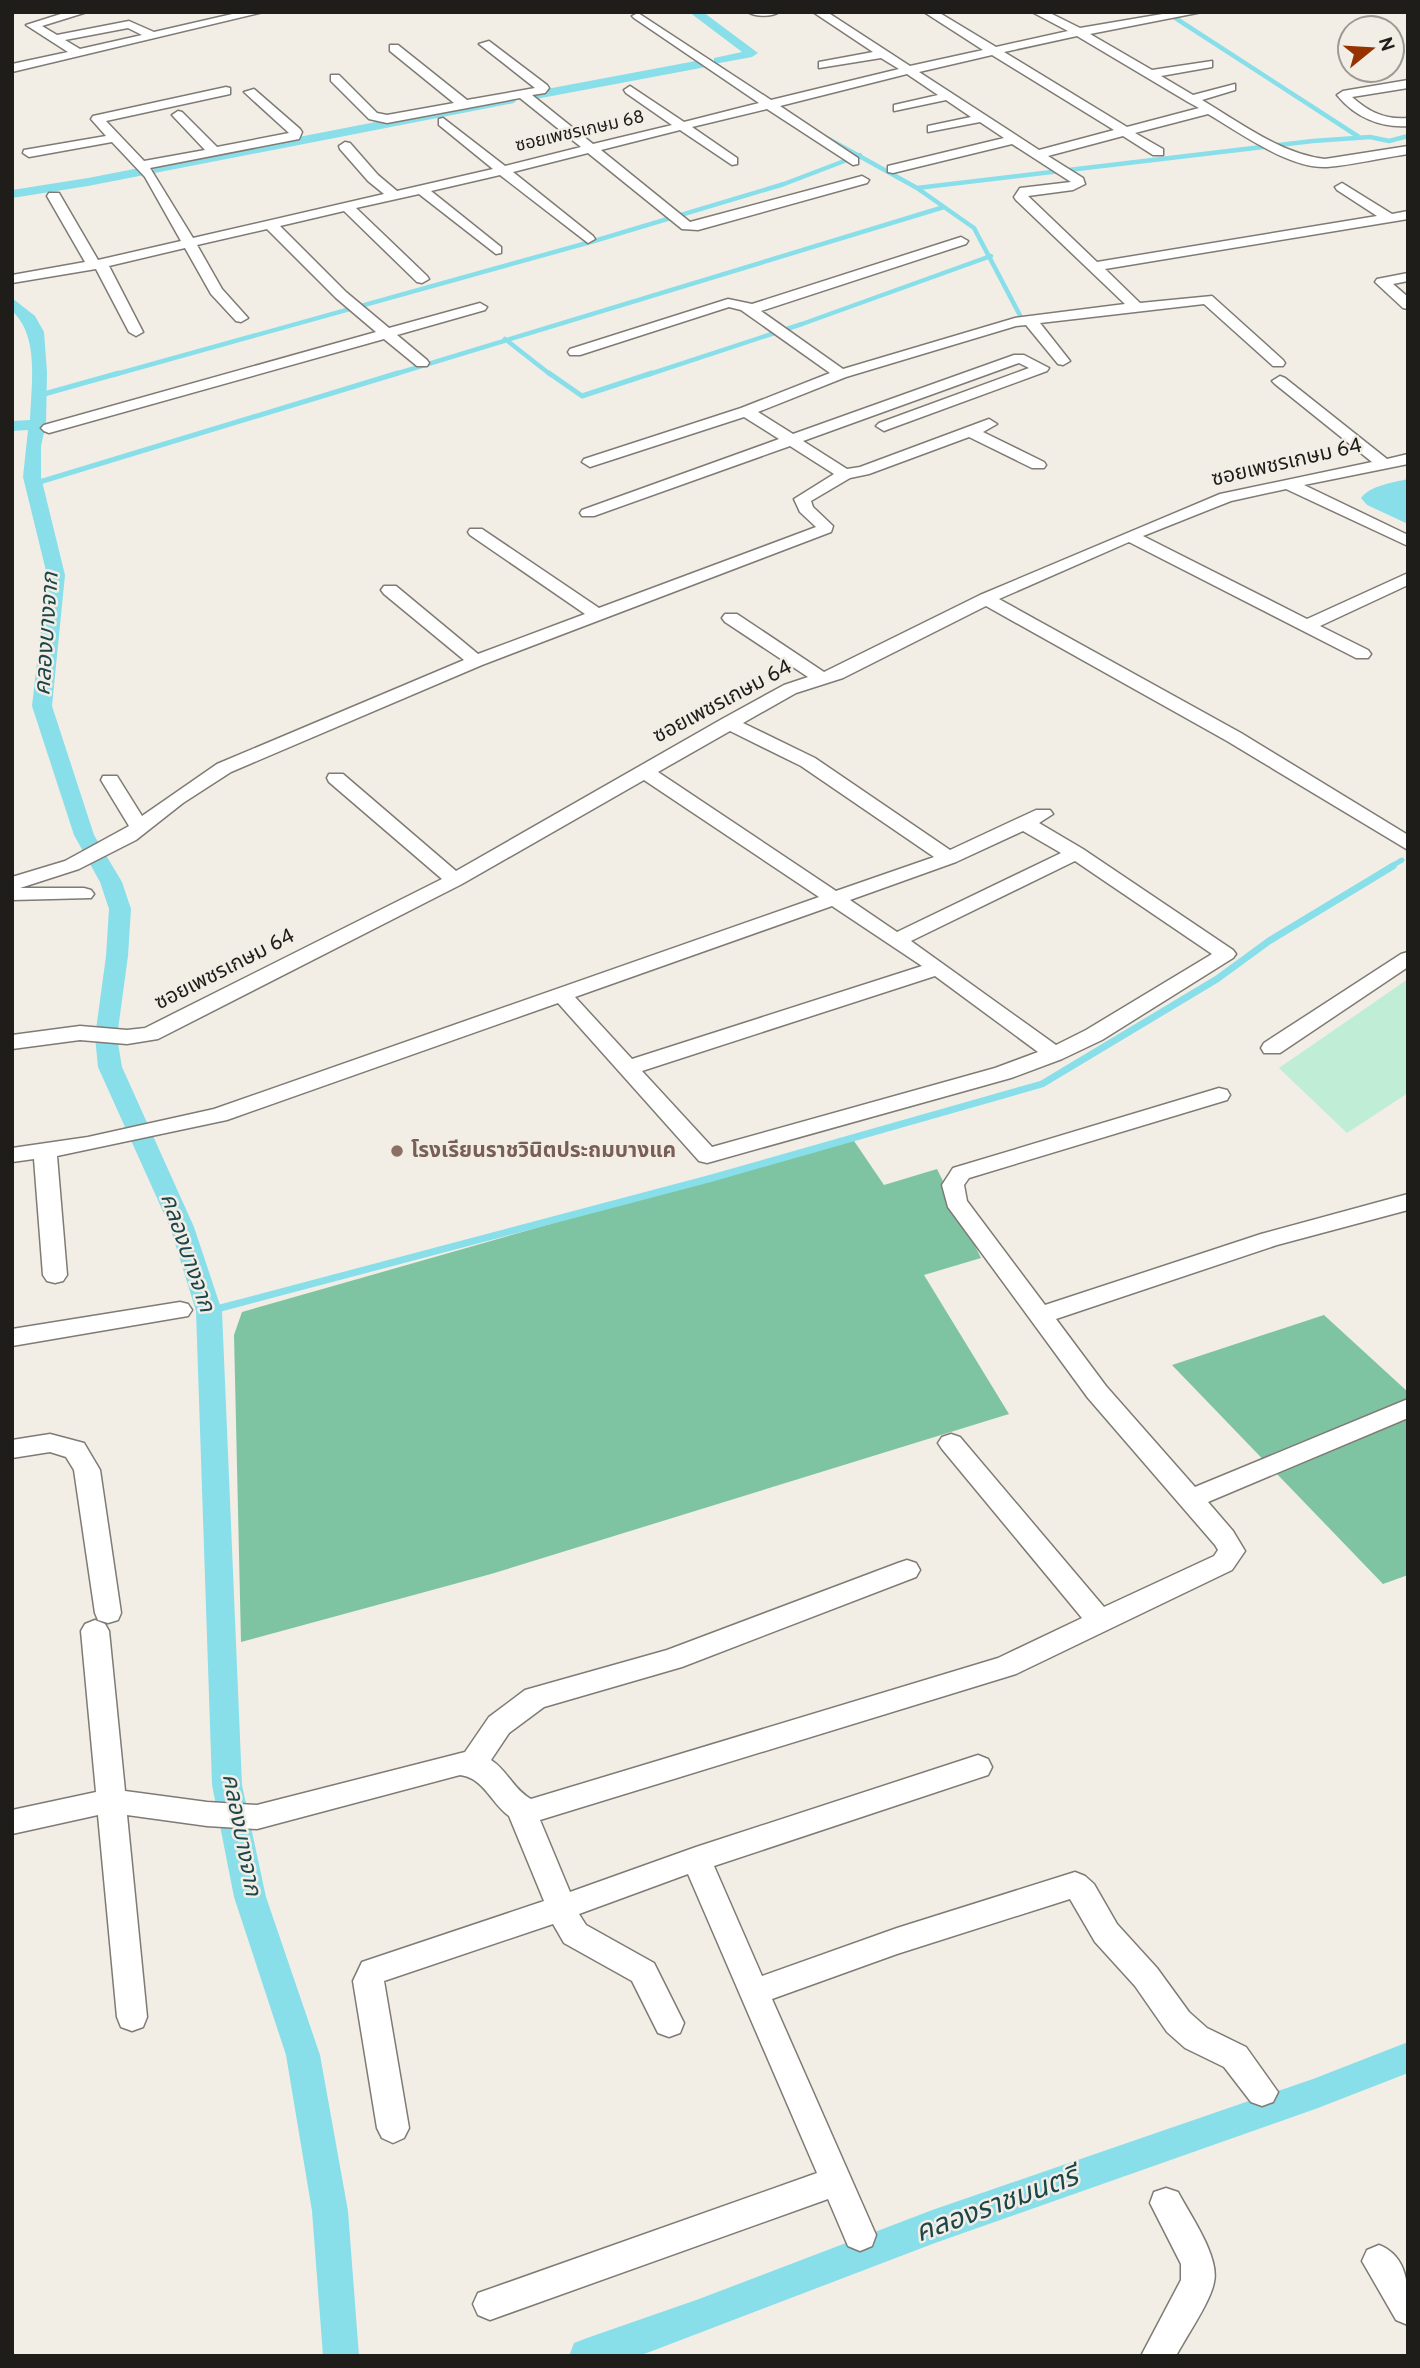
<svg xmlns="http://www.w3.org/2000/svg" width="1420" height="2368" font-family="Overpass,'Noto Sans Thai',sans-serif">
<rect width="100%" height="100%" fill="#f2eee6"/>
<path fill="#bfedd5" d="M 1408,979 L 1408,1093 L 1347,1133 L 1279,1068 Z"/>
<path fill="#7ec4a3" d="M 852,1138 L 884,1185 L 937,1169 L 981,1258 L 924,1275 L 1009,1414 L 491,1574 L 241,1642 L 234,1335 L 242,1312 Z
M 1324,1315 L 1408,1392 L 1408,1575 L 1383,1584 L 1172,1365 Z"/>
<path fill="#88dfe9" d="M 1408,479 L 1408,524 L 1367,505 L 1361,498 C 1371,485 1392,483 1408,479 Z"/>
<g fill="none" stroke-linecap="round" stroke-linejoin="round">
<path stroke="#88dfe9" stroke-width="4.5" d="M 1166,12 L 1359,137
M 825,137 L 917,188 L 974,228 L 1024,323
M 917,188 L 1313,141 L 1370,137 L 1389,141 L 1408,136
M 505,339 L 551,375
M 113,375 L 594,241 L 784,184 L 860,155
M 392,375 L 944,207
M 647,375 L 802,324 L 991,256"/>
<path stroke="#88dfe9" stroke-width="5" d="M 549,373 L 582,396 L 652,373
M 37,396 L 119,373
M 33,484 L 398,373
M 1390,867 L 1402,860"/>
<path stroke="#88dfe9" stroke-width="7" d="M 209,1311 L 712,1178 L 1042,1084 L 1217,979 L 1269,941 L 1393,866"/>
<path fill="#88dfe9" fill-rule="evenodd" d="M 689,12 L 703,12 L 758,53 L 752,57 L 714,64 L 714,58 L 742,52 Z
M 701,60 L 706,61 L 706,67 L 536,99 L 529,95 L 536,91 Z
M 509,96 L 516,100 L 514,103 L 88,186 L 12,198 L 12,190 L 88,178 Z
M 12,298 L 35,316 L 44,332 L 47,372 L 46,424 L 41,446 L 41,477 L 65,575 L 52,706 L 94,835 L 122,882 L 131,909 L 128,956 L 117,1037 L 122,1067 L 194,1227 L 222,1311 L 242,1785 L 266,1897 L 320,2055 L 348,2211 L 359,2356 L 323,2356 L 312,2211 L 286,2055 L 234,1897 L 212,1785 L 196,1311 L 170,1227 L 98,1067 L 95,1037 L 106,956 L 109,909 L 100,882 L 74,835 L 32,706 L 47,575 L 23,477 L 28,430 L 12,431 L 12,421 L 30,420 C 31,385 40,336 12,311 Z
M 1408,2042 L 1408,2073 L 1318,2108 L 935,2243 L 639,2356 L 569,2356 L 574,2343 L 587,2338 L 699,2299 L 935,2209 L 1313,2079 Z"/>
<g stroke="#7f7b74" stroke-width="3">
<path id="minor" d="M 67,12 L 87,12 L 42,26 L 57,35 L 129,21 L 154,32 L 241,12 L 263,12 L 12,72 L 12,64 L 68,52 L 26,25 ZM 128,28 L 142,35 L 80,49 L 65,40 Z
M 748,12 L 779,12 C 772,17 755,17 748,12 Z
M 813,12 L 827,12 L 910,66 L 983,50 L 924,12 L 938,12 L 996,47 L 1068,31 L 1032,12 L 1048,12 L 1080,28 L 1174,12 L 1202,12 L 1090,34 L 1152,70 L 1212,61 L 1212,67 L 1161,76 L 1193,95 L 1235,84 L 1235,90 L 1202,100 C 1239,122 1281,154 1325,159 L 1408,146 L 1408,154 C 1381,158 1353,165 1327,167 C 1289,169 1239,132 1208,114 L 1135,133 L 1163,149 L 1163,155 L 1153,155 L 1123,136 L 1048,156 L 1083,178 L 1085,184 L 1073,190 L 1028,196 L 1097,262 L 1377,216 L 1337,190 L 1335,187 L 1342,183 L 1392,214 L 1408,211 L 1408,219 L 1105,269 L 1140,303 L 1212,296 L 1283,360 L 1285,363 L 1283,366 L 1273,366 L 1204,304 L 1040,323 L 1070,361 L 1063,365 L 1058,364 L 1026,325 L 1016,326 L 846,377 L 758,412 L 793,434 L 1014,355 L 1024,355 L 1049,368 L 1047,371 L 889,429 L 884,431 L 876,426 L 879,423 L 1029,368 L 1019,363 L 803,441 L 847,469 L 860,467 L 989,419 L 997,424 L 983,432 L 1044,462 L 1046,465 L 1044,468 L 1032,468 L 969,437 L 869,474 L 850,478 L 811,501 L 813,507 L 833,526 L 831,532 L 482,665 L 231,772 L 183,803 L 136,840 L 79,869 L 20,888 L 84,888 L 91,890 L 94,894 L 91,898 L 12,900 L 12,877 L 65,861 L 129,826 L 101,780 L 103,776 L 117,776 L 142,816 L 217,764 L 464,660 L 384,594 L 381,590 L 384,586 L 396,586 L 478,654 L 585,614 L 470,535 L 468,532 L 470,529 L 482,529 L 599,608 L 816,527 L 800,512 L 794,499 L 834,474 L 790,446 L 594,516 L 582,516 L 580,513 L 582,510 L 779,439 L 744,417 L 596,465 L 590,467 L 582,462 L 584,459 L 741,408 L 830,373 L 741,310 L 729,307 L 580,355 L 570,355 L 568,352 L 570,349 L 728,299 L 752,304 L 961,237 L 968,241 L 966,244 L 761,311 L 843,369 L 1015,318 L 1125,304 L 1016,200 L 1014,197 L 1020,188 L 1071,182 L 1012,144 L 893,173 L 888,172 L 888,166 L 1004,138 L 980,122 L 928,132 L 928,126 L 971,117 L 946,100 L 894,111 L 894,105 L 938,95 L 907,74 L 780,106 L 858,158 L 858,164 L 853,165 L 767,109 L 692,127 L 737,158 L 737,164 L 732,165 L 680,130 L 601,150 L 690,222 L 862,176 L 869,180 L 867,183 L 698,230 L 682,229 L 588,153 L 513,172 L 593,236 L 595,239 L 588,243 L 500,175 L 431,191 L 501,247 L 501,253 L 496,254 L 419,194 L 356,208 L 427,276 L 429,279 L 422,283 L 417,282 L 344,211 L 280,226 L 346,292 L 389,328 L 480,303 L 487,307 L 485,310 L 397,335 L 427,360 L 429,363 L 427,366 L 417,366 L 384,339 L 49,433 L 44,431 L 41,428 L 44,425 L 376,332 L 336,298 L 267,229 L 197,245 L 222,289 L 248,318 L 241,322 L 236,321 L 211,294 L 185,248 L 109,266 L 143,332 L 136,336 L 129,332 L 96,269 L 12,283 L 12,275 L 85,262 L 47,196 L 49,193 L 59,193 L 98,260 L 181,241 L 145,177 L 112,142 L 29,157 L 23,153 L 24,150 L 106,136 L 91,119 L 93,116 L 226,87 L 230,88 L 230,94 L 106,121 L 144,161 L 205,150 L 172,115 L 178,111 L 182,112 L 217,147 L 289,133 L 244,92 L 254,89 L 300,129 L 302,132 L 299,139 L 150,168 L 193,238 L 384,194 L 368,181 L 340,149 L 339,146 L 345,142 L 350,143 L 378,175 L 397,191 L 493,169 L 439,125 L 439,119 L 443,118 L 505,166 L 581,147 L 520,98 L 387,123 L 369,119 L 331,81 L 331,75 L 339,75 L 377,113 L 387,115 L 454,103 L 390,51 L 390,45 L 398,45 L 467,100 L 535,88 L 479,44 L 489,41 L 547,85 L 549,88 L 545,93 L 532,95 L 593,144 L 672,125 L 626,93 L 624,90 L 630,86 L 684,122 L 759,103 L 634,18 L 632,16 L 638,13 L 771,100 L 899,69 L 881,58 L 819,68 L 819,62 L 873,52 ZM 1077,36 L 1188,102 L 1199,108 L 1127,127 L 1004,52 ZM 992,55 L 1114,130 L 1039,150 L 919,72 Z
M 1408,80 L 1408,88 L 1352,97 C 1369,112 1385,120 1408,118 L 1408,126 C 1380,128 1355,117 1337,95 L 1343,91 Z
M 1408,273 L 1408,281 L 1393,284 L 1408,297 L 1408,309 L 1403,308 L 1375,282 L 1377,279 Z
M 1280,376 L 1285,378 L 1387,459 L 1408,454 L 1408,464 L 1304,485 L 1408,535 L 1408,546 L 1286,489 L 1231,501 L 1143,536 L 1307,619 L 1408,573 L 1408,585 L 1320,626 L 1368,650 L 1371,654 L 1368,658 L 1356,658 L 1129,542 L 999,599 L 1241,733 L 1408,835 L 1408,850 L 1227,741 L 986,606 L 843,678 L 796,693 L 743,723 L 815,758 L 950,850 L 1036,810 L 1050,810 L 1053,814 L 1039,823 L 1083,849 L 1233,950 L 1236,954 L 1233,958 L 1102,1040 L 1062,1059 L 1011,1078 L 707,1163 L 699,1161 L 558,1003 L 227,1120 L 57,1156 L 67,1275 L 63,1281 L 55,1283 L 47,1281 L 43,1275 L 34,1159 L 12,1162 L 12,1148 L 88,1137 L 214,1109 L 819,897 L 644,780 L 462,884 L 158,1039 L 127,1044 L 80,1040 L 12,1049 L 12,1035 L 80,1026 L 127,1030 L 145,1028 L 442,879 L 329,782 L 327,778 L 329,774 L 343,774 L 456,871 L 722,719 L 784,685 L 808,677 L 725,622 L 722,618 L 725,614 L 737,614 L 824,672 L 980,595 L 1220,494 L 1372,462 L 1275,384 L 1272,381 ZM 730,731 L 801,766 L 934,857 L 836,891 L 658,772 ZM 1023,831 L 1061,853 L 897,932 L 850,900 L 956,862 ZM 1075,861 L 1212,954 L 1086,1030 L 1056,1045 L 911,941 ZM 832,906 L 922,966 L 632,1059 L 575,997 ZM 935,976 L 1038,1052 L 995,1068 L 712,1147 L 642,1071 Z
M 1408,952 L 1408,967 L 1280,1053 L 1264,1053 L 1261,1048 L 1264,1043 L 1401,954 Z
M 1219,1088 L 1227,1090 L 1230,1095 L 1227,1100 L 969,1178 L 964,1185 L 967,1201 L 1045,1305 L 1261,1234 L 1408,1194 L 1408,1210 L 1277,1245 L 1056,1319 L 1106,1386 L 1195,1487 L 1408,1399 L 1408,1418 L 1208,1502 L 1233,1531 L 1245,1551 L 1232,1570 L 1016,1674 L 540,1820 L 570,1892 L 696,1847 L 978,1755 L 988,1759 L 992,1767 L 988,1775 L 714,1866 L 762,1976 L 897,1928 L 1075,1872 L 1085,1876 L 1094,1884 L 1117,1924 L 1157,1968 L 1189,2012 L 1207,2028 L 1246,2047 L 1278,2092 L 1273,2102 L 1262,2106 L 1251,2102 L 1224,2067 L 1185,2048 L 1167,2032 L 1135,1986 L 1095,1942 L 1070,1899 L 897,1954 L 772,1999 L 876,2235 L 872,2246 L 860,2251 L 848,2246 L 828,2199 L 490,2320 L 478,2315 L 473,2304 L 478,2293 L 817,2173 L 688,1874 L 579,1914 L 586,1925 L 654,1963 L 684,2023 L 680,2033 L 669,2037 L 658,2033 L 632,1981 L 564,1943 L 553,1924 L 384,1981 L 409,2128 L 404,2138 L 393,2143 L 382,2138 L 377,2128 L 353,1981 L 362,1962 L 544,1901 L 509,1816 C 491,1803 484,1778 460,1775 L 257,1829 L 207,1826 L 127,1815 L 147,2017 L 143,2027 L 132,2031 L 121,2027 L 117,2017 L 98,1815 L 12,1834 L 12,1810 L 96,1792 L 81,1631 L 85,1624 L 95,1620 L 105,1624 L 109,1631 L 125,1791 L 207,1802 L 257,1805 L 465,1752 L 489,1717 L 525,1690 L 667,1650 L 898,1563 L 907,1560 L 916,1563 L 920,1570 L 916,1577 L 682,1667 L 544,1707 L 509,1733 L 491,1760 C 507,1770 514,1790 531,1799 L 998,1658 L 1082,1618 L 942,1449 L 938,1443 L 942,1437 L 951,1434 L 960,1437 L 1104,1607 L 1214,1556 L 1218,1550 L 1215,1545 L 1088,1398 L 948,1207 L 942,1185 L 953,1168 Z
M 180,1302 L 188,1304 L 192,1310 L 188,1316 L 12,1346 L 12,1329 Z
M 50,1434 L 84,1443 L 100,1470 L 121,1613 L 118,1620 L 108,1623 L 98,1620 L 95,1613 L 74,1470 L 66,1457 L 50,1452 L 12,1458 L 12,1440 Z
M 1166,2188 L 1178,2192 C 1190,2215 1220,2257 1214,2282 C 1211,2301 1186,2337 1176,2356 L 1141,2356 L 1181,2280 L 1181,2264 L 1150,2203 L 1154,2192 Z
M 1379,2245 C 1412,2258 1408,2295 1408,2325 L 1396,2320 L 1362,2261 L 1367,2250 Z"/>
</g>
<use href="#minor" fill="#fff" fill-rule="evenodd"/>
</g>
<circle fill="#8d6e63" stroke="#f2eee6" stroke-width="2.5" cx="397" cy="1151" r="7"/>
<g text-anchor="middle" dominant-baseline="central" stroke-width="5" stroke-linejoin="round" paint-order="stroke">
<g font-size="18" fill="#1e1d1a" stroke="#f2eee6">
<text transform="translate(580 132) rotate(-13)">ซอยเพชรเกษม 68</text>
</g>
<g font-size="21" fill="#1e1d1a" stroke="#f2eee6">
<text transform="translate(1287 463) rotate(-13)">ซอยเพชรเกษม 64</text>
<text transform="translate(723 702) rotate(-28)">ซอยเพชรเกษม 64</text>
<text transform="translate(225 970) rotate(-27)">ซอยเพชรเกษม 64</text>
</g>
<g font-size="21" font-weight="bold" fill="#785e54" stroke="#f2eee6" text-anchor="start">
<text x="411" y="1151">โรงเรียนราชวินิตประถมบางแค</text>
</g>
<g font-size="23" font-style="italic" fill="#1c464a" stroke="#f2eee6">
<text transform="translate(48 634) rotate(-86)">คลองบางจาก</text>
<text transform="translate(186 1253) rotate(71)">คลองบางจาก</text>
<text transform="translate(240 1835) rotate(79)">คลองบางจาก</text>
</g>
<g font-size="28" font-style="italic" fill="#1c464a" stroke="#f2eee6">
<text transform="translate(997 2206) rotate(-20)">คลองราชมนตรี</text>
</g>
</g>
<rect width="1420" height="2368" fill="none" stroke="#1e1d1a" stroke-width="28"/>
<g transform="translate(1371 49) rotate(72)"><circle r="33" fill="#f2eee6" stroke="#9d9a94" stroke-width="2"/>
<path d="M0-5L12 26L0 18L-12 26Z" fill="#963200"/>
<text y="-10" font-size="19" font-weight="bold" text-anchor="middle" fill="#1e1d1a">N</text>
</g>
</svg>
